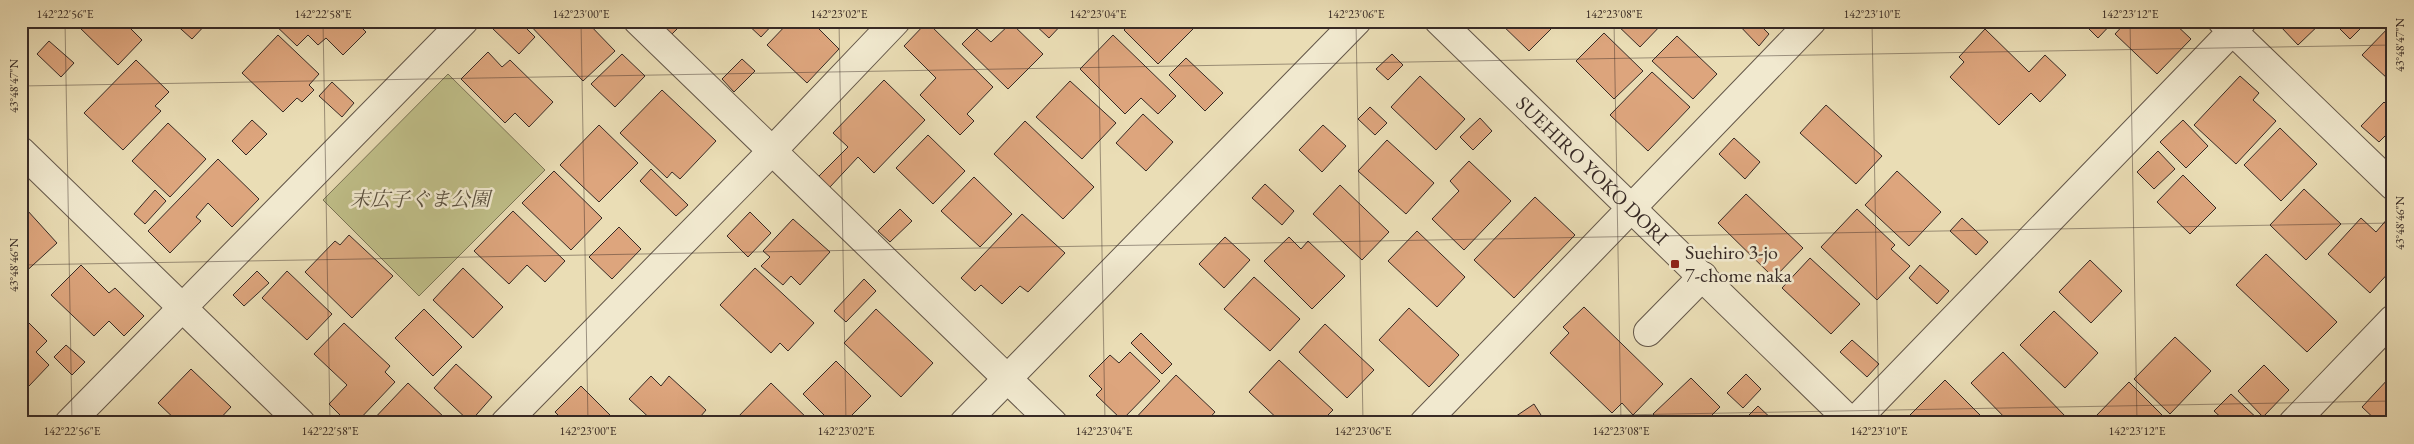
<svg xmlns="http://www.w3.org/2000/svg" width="2414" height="444" font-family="'EB Garamond','Noto Serif JP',serif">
<rect width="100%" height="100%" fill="#eaddb5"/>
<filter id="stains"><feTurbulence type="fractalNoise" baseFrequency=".004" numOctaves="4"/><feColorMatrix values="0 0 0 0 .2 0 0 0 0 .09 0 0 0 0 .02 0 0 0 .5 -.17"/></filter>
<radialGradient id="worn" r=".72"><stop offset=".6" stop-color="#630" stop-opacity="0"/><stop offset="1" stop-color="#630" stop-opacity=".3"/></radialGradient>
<path fill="#bfbe88" stroke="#7b7456" d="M 448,74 L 545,170 L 419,296 L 323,200 Z"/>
<path fill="#dda57d" stroke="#372a25" d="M 81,21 L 123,21 L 142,40 L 118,65 L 77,25 Z
M 172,21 L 209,21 L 192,39 Z
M 271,21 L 355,21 L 366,32 L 343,55 L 326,38 L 318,45 L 308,35 L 297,46 Z
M 499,21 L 519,21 L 535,37 L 519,54 L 492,28 Z
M 586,21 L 615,51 L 583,81 L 527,22 Z
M 657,21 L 685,21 L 671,35 Z
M 744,21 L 776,21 L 761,37 Z
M 790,21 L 811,21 L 839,49 L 807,83 L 767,45 Z
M 1031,21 L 1065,21 L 1049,38 Z
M 1133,21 L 1196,21 L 1198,24 L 1158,64 L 1124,30 Z
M 1498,21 L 1559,21 L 1529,51 Z
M 1613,21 L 1665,21 L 1640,47 Z
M 1735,21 L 1756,21 L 1769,34 L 1759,46 Z
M 1771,21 L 1787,21 L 1779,29 Z
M 2081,21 L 2114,21 L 2098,38 Z
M 2127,21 L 2172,21 L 2191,39 L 2157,74 L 2115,34 Z
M 2287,21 L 2323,21 L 2298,45 L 2281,27 Z
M 2332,21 L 2368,21 L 2350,39 Z
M 927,22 L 993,87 L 967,114 L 974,121 L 960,135 L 920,95 L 936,78 L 904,46 Z
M 1011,23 L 1043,54 L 1008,89 L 962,44 L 977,29 L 991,42 Z
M 2393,23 L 2393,74 L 2388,79 L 2362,55 Z
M 1985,29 L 2029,72 L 2045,55 L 2066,75 L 2040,102 L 2031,93 L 1999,125 L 1950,77 L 1964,62 L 1959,57 Z
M 1604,33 L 1643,71 L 1614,99 L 1576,61 Z
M 278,35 L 319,74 L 309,85 L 314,90 L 302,102 L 297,98 L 283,112 L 242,73 Z
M 1113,35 L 1176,96 L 1158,114 L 1141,98 L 1125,114 L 1080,69 Z
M 1677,36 L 1717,74 L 1693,99 L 1652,61 Z
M 49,41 L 74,63 L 61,77 L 37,54 Z
M 488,52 L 502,67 L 510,60 L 553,102 L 529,127 L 515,113 L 505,123 L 461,79 Z
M 622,54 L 645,76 L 615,107 L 591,84 Z
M 1392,54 L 1403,65 L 1388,80 L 1376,69 Z
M 1186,58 L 1223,93 L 1205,111 L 1169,75 Z
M 742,59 L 755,71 L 734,92 L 722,79 Z
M 136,60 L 169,92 L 155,106 L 161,111 L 123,150 L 84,113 Z
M 1652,72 L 1690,107 L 1648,151 L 1610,115 Z
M 1420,76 L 1465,119 L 1436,150 L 1391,107 Z
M 2240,76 L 2259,93 L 2253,100 L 2276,121 L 2236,164 L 2194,125 Z
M 884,80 L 925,120 L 874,173 L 858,157 L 830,187 L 819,176 L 848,147 L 833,133 Z
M 1070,81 L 1116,123 L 1082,159 L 1036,117 Z
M 332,82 L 354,103 L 342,117 L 319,96 Z
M 662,90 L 716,141 L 680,179 L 672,172 L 667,178 L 620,133 Z
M 2384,102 L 2393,111 L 2393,128 L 2379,142 L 2361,126 Z
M 1826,105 L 1882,156 L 1856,184 L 1800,133 Z
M 1370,107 L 1387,123 L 1375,135 L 1358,119 Z
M 1143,114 L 1173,142 L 1146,171 L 1116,143 Z
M 1480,118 L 1492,131 L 1473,150 L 1460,137 Z
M 252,120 L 267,134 L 246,155 L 232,141 Z
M 2183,120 L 2208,146 L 2186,168 L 2160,142 Z
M 1025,121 L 1094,187 L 1063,219 L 994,154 Z
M 168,123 L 206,159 L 170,197 L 132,161 Z
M 599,125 L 638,163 L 599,202 L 560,165 Z
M 1323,125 L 1346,146 L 1322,172 L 1299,150 Z
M 2280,128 L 2317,164 L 2281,201 L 2244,165 Z
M 928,135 L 965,171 L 933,204 L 896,168 Z
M 1734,138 L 1760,162 L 1745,179 L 1719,154 Z
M 1387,140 L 1434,183 L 1406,214 L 1358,171 Z
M 2158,151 L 2175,169 L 2154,189 L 2137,172 Z
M 218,159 L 259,199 L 232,227 L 208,203 L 196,217 L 201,221 L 170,253 L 148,231 Z
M 1469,161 L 1511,201 L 1464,250 L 1432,219 L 1459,191 L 1450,181 Z
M 651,169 L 688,205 L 676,216 L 640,181 Z
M 554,171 L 602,218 L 571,250 L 522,203 Z
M 1897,171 L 1941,212 L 1909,246 L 1865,205 Z
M 2183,175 L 2216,208 L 2190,234 L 2157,202 Z
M 974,177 L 1012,214 L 980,247 L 941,211 Z
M 1265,184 L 1294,211 L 1282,225 L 1252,198 Z
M 1340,185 L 1389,232 L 1362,260 L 1313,214 Z
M 2304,189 L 2341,224 L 2306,260 L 2270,225 Z
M 155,190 L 166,201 L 145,224 L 134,214 Z
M 1746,194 L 1803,248 L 1774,278 L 1718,223 Z
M 1535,197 L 1575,235 L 1514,298 L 1474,260 Z
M 900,209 L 912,221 L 890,242 L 878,231 Z
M 1857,209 L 1895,245 L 1891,249 L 1910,266 L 1877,300 L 1821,247 Z
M 27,210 L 57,243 L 21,276 L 21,216 Z
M 513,211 L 565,261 L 545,282 L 527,265 L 509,284 L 474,251 Z
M 750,212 L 771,233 L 748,257 L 727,236 Z
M 1022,214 L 1065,253 L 1028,292 L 1020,286 L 1002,304 L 981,285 L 975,291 L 961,278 Z
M 2389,217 L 2393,221 L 2393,268 L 2370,293 L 2328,254 L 2361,218 L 2376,232 Z
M 1962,218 L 1988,242 L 1976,255 L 1950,231 Z
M 793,219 L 830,252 L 800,285 L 791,276 L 783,285 L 761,266 L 770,257 L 763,251 Z
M 619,227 L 641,249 L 612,279 L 589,257 Z
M 1417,231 L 1465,277 L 1437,307 L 1388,261 Z
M 349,235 L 393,276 L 352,318 L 305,272 L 335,241 L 340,245 Z
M 1225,237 L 1250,260 L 1224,288 L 1199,264 Z
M 1289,237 L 1301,249 L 1308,241 L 1345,276 L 1312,309 L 1264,261 Z
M 2266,254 L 2337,322 L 2307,352 L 2236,285 Z
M 1810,258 L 1860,304 L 1831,334 L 1782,288 Z
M 2090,260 L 2122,291 L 2091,323 L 2059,292 Z
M 81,265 L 109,293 L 115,288 L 144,316 L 124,336 L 109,321 L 94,336 L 51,295 Z
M 1920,265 L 1949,291 L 1937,304 L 1909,278 Z
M 463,268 L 503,307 L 473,338 L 433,300 Z
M 755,268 L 814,323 L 788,351 L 780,343 L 771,353 L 720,305 Z
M 257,271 L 269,283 L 244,306 L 233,295 Z
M 287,271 L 332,314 L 307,340 L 262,298 Z
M 1254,277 L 1300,319 L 1270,351 L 1224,309 Z
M 864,279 L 876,291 L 846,322 L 834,311 Z
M 1584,307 L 1663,384 L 1633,415 L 1622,403 L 1612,413 L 1550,353 L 1569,333 L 1563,327 Z
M 1409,308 L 1459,355 L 1429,387 L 1379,340 Z
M 424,309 L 462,347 L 433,376 L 395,338 Z
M 876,309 L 933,363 L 901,397 L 844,343 Z
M 2054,311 L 2098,353 L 2065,388 L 2020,345 Z
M 21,315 L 47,341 L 36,352 L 49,365 L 29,386 L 21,378 Z
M 344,323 L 390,366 L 385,372 L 395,382 L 356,423 L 348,423 L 329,404 L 347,385 L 314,354 Z
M 1325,324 L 1374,370 L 1347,398 L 1299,352 Z
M 1141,333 L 1172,364 L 1162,374 L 1131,343 Z
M 2175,337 L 2211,371 L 2170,414 L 2134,379 Z
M 1852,340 L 1879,364 L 1867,377 L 1840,352 Z
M 66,345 L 85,362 L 72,375 L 54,357 Z
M 1130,352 L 1160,381 L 1122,420 L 1096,395 L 1102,389 L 1089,376 L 1110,355 L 1119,363 Z
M 2003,352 L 2066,417 L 2060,423 L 2010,423 L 1971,383 Z
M 1279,360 L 1333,410 L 1320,423 L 1282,423 L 1249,392 Z
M 836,361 L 871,396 L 844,423 L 832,423 L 803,394 Z
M 456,364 L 492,397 L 470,422 L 434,388 Z
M 2264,365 L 2289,390 L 2263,417 L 2238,391 Z
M 191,369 L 231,407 L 216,423 L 179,423 L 158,403 Z
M 1746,374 L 1761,389 L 1743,408 L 1727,393 Z
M 1176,375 L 1215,412 L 1205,423 L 1131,423 Z
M 651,376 L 661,386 L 669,376 L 706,410 L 695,423 L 655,423 L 629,399 Z
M 2390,377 L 2393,380 L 2393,423 L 2379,423 L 2362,407 Z
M 1691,378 L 1720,407 L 1704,423 L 1662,423 L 1653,414 Z
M 1945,380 L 1988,423 L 1918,423 L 1910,415 Z
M 2129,382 L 2170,423 L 2103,423 L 2096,416 Z
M 408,383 L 445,418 L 440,423 L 370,423 Z
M 771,383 L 812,423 L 740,423 L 736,419 Z
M 581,386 L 618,423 L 566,423 L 555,412 Z
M 2231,394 L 2260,421 L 2258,423 L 2227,423 L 2214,411 Z
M 1534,404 L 1546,423 L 1506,423 Z
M 1758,406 L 1776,423 L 1741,423 Z
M 129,416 L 136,423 L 123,423 Z"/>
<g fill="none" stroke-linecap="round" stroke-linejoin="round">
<g stroke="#645749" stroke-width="30">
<g id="minor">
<path d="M 638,21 L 1053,423"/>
<path id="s1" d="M 1439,21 L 1852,423"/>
<path d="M 2222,21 L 2393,186"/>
<path d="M 21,151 L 301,423"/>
<path d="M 1648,332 L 1703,276"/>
<path d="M 69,423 L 464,21"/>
<path d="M 505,423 L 772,151 L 896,21"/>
<path d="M 964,423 L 1357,21"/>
<path d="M 1424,423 L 1812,21"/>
<path d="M 1853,423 L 2242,21"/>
<path d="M 2293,423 L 2393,319"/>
</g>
</g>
<use href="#minor" stroke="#f1e9cf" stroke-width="28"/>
</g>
<path fill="none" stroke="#372a25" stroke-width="1" stroke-opacity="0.45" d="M 65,21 L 72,423M 323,21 L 330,423M 581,21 L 588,423M 839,21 L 846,423M 1098,21 L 1105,423M 1356,21 L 1363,423M 1614,21 L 1621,423M 1872,21 L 1879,423M 2130,21 L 2137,423M 2388,21 L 2393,274M 21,86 L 2393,45M 21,265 L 2393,223M 1175,423 L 2393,401"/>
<rect fill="#8f2418" stroke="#f1e9cf" stroke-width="2" x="1670" y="259" width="10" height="10" rx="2.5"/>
<g text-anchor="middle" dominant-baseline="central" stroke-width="5" stroke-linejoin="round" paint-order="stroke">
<g font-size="20" fill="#372a25" stroke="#f1e9cf">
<text stroke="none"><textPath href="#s1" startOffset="214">SUEHIRO YOKO DORI</textPath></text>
</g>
<g font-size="20" font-style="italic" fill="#594f3e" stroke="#f1e9cf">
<text x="420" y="199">末広子ぐま公園</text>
</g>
<g font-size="20" fill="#372a25" stroke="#f1e9cf" text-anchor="start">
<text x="1685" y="252">Suehiro 3-jo<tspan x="1685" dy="23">7-chome naka</tspan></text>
</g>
</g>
<rect width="2414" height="444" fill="none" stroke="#eaddb5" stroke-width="55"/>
<rect x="28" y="28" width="2358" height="388" fill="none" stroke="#372a25" stroke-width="2"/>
<g font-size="12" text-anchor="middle" fill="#372a25">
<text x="65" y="18">142°22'56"E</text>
<text x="323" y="18">142°22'58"E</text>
<text x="581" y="18">142°23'00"E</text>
<text x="839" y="18">142°23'02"E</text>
<text x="1098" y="18">142°23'04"E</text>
<text x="1356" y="18">142°23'06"E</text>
<text x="1614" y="18">142°23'08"E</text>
<text x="1872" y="18">142°23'10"E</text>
<text x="2130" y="18">142°23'12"E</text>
<text transform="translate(2400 45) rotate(-90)" y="4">43°48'47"N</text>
<text transform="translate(14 86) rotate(-90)" y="4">43°48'47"N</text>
<text transform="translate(2400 223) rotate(-90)" y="4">43°48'46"N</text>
<text transform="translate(14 265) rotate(-90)" y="4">43°48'46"N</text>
<text x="72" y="435">142°22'56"E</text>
<text x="330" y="435">142°22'58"E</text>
<text x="588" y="435">142°23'00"E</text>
<text x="846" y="435">142°23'02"E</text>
<text x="1104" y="435">142°23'04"E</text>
<text x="1363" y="435">142°23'06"E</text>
<text x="1621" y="435">142°23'08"E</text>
<text x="1879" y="435">142°23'10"E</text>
<text x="2137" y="435">142°23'12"E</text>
</g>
<rect width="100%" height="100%" filter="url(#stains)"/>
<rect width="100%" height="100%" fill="url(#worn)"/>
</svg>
